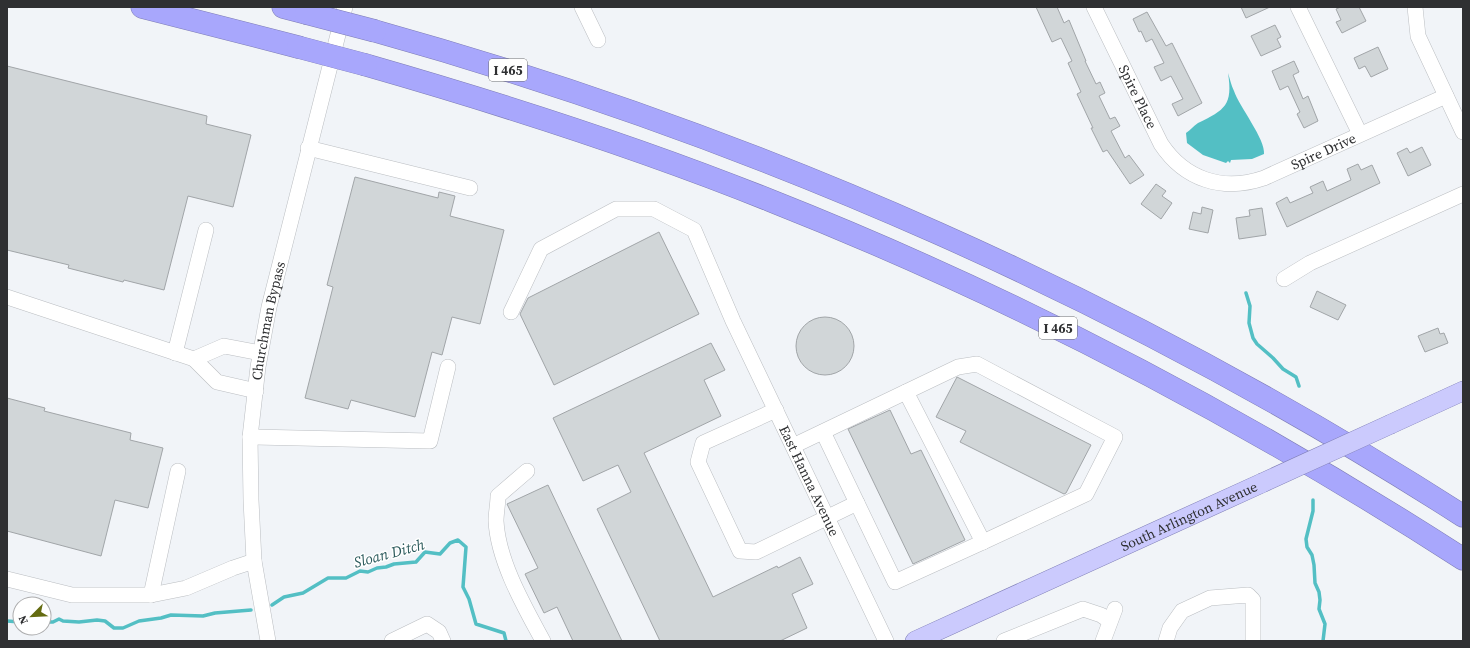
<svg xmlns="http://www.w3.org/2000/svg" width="1470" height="648" font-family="'Source Serif 4',serif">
<rect width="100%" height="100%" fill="#f1f4f8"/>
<path fill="#53bfc4" d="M 1228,73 C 1230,79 1231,85 1234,91 C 1239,106 1266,140 1264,154 L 1252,159 L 1231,160 L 1230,163 L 1228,161 L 1226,163 L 1203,155 L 1187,143 L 1186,133 C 1191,130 1193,126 1198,123 C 1225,110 1233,105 1228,73 Z"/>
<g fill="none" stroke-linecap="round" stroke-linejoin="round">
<path stroke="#53bfc4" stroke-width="3.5" d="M 1246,293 L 1250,306 L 1249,323 L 1253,338 L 1257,344 L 1273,358 L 1283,369 L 1296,377 L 1299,386
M 1313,500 L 1313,511 L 1306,539 L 1307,547 L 1312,555 L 1314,565 L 1315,583 L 1319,592 L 1320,600 L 1319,609 L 1325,624 L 1323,641
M 272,605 L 284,597 L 303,593 L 328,578 L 346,578 L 360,571 L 368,572 L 377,568 L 386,567 L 394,564 L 416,562 L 425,552 L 440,554 L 450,543 L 458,540 L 466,547 L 463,587 L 469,599 L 476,624 L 504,633 L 506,641
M 7,621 L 20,622
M 44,622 L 53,622 L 59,619 L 63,621 L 79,622 L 97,620 L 105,621 L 114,628 L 123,628 L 139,621 L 161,618 L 171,615 L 203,616 L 215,613 L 251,610"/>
</g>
<path fill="#d1d6d8" stroke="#a1a5a8" d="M 1036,7 L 1057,7 L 1064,23 L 1069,20 L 1086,61 L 1085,61 L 1096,84 L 1100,82 L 1105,93 L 1099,96 L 1110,119 L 1115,117 L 1120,126 L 1111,131 L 1125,158 L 1129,155 L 1144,175 L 1130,184 L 1107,150 L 1103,152 L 1091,128 L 1093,128 L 1077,94 L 1081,92 L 1068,63 L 1072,61 L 1061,38 L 1052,42 Z
M 1241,7 L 1270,7 L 1246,18 Z
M 1341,7 L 1359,7 L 1366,21 L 1342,33 L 1336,22 L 1341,20 L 1336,9 Z
M 1147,12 L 1166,46 L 1172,43 L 1202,103 L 1178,116 L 1172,104 L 1183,99 L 1171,76 L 1161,81 L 1154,67 L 1164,63 L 1152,39 L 1146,42 L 1141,31 L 1139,32 L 1133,19 Z
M 1275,25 L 1281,37 L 1277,39 L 1281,47 L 1261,56 L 1251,36 Z
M 1378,47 L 1388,69 L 1371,77 L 1365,66 L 1359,69 L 1354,58 Z
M 1294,61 L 1299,72 L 1293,75 L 1303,99 L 1308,96 L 1318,121 L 1304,128 L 1297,114 L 1300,112 L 1288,86 L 1280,90 L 1272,71 Z
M 7,66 L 207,116 L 206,124 L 251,135 L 233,207 L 188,196 L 164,290 L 124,280 L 123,282 L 68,268 L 69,265 L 7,250 Z
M 1422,147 L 1431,165 L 1408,176 L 1397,153 L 1407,148 L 1410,153 Z
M 1358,164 L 1361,170 L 1372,165 L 1380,183 L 1287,227 L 1276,203 L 1287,197 L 1290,203 L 1313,193 L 1310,187 L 1323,181 L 1327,191 L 1351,180 L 1347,169 Z
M 355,177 L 438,198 L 439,192 L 455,196 L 450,216 L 504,230 L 480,324 L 452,317 L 442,355 L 432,352 L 415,417 L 351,400 L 348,409 L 305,398 L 333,287 L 327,285 Z
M 1156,184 L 1166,191 L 1162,196 L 1172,203 L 1161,219 L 1141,204 Z
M 1202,207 L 1213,210 L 1208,233 L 1189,229 L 1193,212 L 1201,214 Z
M 1262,208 L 1266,235 L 1239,239 L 1236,218 L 1250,216 L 1249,210 Z
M 659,232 L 699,314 L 554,385 L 520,314 L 528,298 Z
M 1317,291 L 1346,305 L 1338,320 L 1310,307 Z
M796 346a29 29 0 1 1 58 0a29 29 0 1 1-58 0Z
M 1438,328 L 1440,334 L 1444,333 L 1448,343 L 1425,352 L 1418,336 Z
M 711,343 L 725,370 L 704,380 L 721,416 L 644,453 L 713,597 L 777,566 L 778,568 L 800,557 L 813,584 L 792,594 L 807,628 L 780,641 L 660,641 L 597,509 L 631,492 L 618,465 L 583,481 L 553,418 Z
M 957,377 L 1091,445 L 1066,493 L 1064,494 L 960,442 L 966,431 L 936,417 Z
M 7,398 L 45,408 L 44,411 L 131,433 L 130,440 L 163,448 L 148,508 L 115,500 L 101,556 L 7,531 Z
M 890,410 L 911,454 L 921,450 L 965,540 L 913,564 L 848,429 Z
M 548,485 L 622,641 L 573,641 L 557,607 L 544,613 L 525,574 L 538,568 L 507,504 Z"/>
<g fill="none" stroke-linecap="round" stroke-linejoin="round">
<g stroke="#bbbec2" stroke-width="16">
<g id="minor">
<path d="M 582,7 L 598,40"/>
<path id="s1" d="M 1094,7 L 1161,144 C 1185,180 1223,192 1264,178 L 1446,96"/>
<path d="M 1298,7 L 1360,134"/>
<path d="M 1415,7 L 1418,36 L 1463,132"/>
<path d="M 308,148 L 470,188"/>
<path d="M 1284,279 L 1310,263 L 1463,194"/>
<path d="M 7,297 L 194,359 L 224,346 L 260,353"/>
<path id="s2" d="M 511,312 L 541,249 L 616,209 L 654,209 L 694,230 L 733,321 L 886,641"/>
<path d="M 175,353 L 206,230"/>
<path d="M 194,359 L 217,382 L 256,391"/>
<path d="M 906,392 L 983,542"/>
<path d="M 776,410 L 703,443 L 698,462 L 740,551 L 756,552 L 857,503 L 895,582 L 983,542 L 1086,494 L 1115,437 L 977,364 L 958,367 L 793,446"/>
<path d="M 823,432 L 857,503"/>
<path d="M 250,437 L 430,441 L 448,367"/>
<path d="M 527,471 L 498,496 C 498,504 496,513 496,521 C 498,561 524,606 543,641"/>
<path d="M 7,579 L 72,595 L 151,595 L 186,588 L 233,568 L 254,561"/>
<path d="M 151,595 L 178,471"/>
<path id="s3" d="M 268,641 L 254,561 L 251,500 L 250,437 L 258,367 L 269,307 L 345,7"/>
<path d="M 392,641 L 427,624 L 439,632 L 443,641"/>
<path d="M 1004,641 L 1083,609 L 1101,615 L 1110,621"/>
<path d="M 1103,641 L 1115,609"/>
<path d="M 1166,641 L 1170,628 L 1182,611 L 1210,598 L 1248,595 L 1253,600 L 1253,641"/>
</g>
</g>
<g stroke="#7e7db5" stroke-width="20">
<g id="major">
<path d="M 1391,424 L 1463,391"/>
<path id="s4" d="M 915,641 L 1262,483"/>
</g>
</g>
<g stroke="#7e7db5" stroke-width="23">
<path id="highway" d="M 142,7 L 298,47
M 283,7 L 306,13
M 375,31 C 759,138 1128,301 1463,516
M 366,65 C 502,104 637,147 769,200 C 1012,296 1243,417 1463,559"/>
</g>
<use href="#minor" stroke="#fff" stroke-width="15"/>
<use href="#major" stroke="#cbcafd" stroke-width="19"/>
<use href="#highway" stroke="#a8a7fc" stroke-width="22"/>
<g stroke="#7e7db5" stroke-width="20" stroke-linecap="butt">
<path id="major-bridge" d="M 1262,483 L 1391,424"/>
</g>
<g stroke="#7e7db5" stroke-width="23" stroke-linecap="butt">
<path id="highway-bridge" d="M 306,13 L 375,31
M 298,47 L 366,65"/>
</g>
<use href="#major-bridge" stroke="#cbcafd" stroke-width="19"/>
<use href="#highway-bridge" stroke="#a8a7fc" stroke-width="22"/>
</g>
<g text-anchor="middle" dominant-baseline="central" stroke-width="3" stroke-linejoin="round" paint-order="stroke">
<g fill="#fff" stroke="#6d6e70" stroke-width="1">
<rect x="489" y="59" width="38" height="22" rx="3"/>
<rect x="1039" y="317" width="38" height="22" rx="3"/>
</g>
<g font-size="13" font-weight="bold" fill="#2f3032">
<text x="508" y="70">I 465</text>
<text x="1058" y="328">I 465</text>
</g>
<g font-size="14" fill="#2f3032" stroke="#fff">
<text stroke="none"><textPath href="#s1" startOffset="100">Spire Place</textPath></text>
<text stroke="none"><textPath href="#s1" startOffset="335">Spire Drive</textPath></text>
<text stroke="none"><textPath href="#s3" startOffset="323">Churchman Bypass</textPath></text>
<text stroke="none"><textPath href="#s2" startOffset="514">East Hanna Avenue</textPath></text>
<text stroke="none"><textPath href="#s4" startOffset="301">South Arlington Avenue</textPath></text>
</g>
<g font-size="15" font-style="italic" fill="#2a595b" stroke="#fff">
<text transform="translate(389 553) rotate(-15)">Sloan Ditch</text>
</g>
</g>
<rect width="1470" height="648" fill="none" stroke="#2f3032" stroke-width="16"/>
<g transform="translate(32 616) rotate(246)"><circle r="19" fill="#ffffff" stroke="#acacad"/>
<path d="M0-3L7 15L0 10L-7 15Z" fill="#646b10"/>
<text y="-6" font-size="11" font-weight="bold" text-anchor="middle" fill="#2f3032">N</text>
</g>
</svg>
